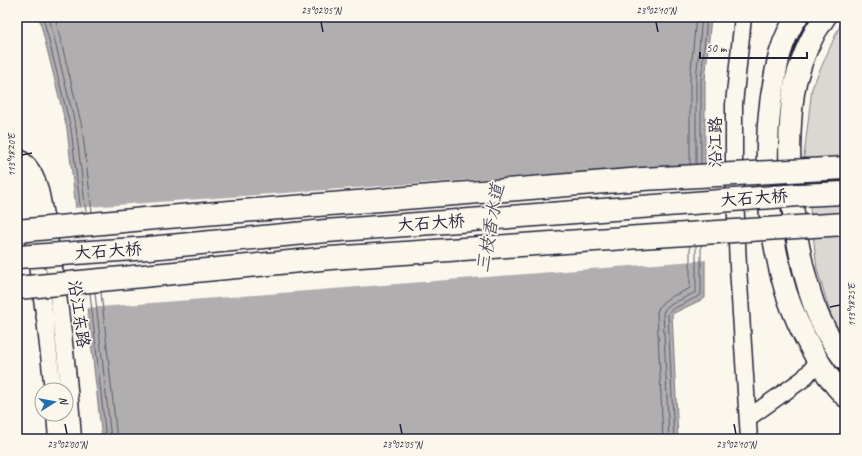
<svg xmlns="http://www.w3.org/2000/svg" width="862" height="456" font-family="Caveat,'LXGW WenKai TC',sans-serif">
<rect width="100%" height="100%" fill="#fbf7ec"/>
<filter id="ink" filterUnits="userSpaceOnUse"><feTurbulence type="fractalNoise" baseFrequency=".025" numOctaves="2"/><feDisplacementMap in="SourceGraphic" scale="8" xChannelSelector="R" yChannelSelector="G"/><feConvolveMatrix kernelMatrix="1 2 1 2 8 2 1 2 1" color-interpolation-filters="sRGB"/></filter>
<g filter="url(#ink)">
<path fill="#dbd8d3" stroke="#7e7d87" d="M 845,20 L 845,338 L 832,319 L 817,269 L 804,156 L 812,88 L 840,25 Z"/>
<path fill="#b1aeb0" stroke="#787681" d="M 39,17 L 711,17 L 705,81 L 705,298 L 672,314 L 678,439 L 102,439 L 67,129 Z"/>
<path fill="#fbf7ec" d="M 707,163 L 707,260 L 86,308 L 74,208 Z"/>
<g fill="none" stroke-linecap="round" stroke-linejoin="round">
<path stroke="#5b5a6a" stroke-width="1" d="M 43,17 L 71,129 L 81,213
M 49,17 L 76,128 L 86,212
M 55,17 L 82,127 L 92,212
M 690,164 L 690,80 L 696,17
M 696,164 L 696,80 L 702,17
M 701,164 L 701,81 L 707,17
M 101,292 L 117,439
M 90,293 L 106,439
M 95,293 L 111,439
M 663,439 L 657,312 C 661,297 679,295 690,288 L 690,246
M 669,439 L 663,313 L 665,309 L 668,306 L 696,292 L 696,245
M 674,439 L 668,314 L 671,310 L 701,295 L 701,245"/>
<g stroke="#22223b" stroke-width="19">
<path id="tertiary" d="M 743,17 L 734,104 L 734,168 L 738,267 L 749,439
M 17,156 C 27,162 33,170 37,181 C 41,190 42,201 44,210 C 47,227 50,244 53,261 C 62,320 69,379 73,439
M 17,175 L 22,180 L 26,192 L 45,319 L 53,390
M 55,414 L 57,439
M 748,418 L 803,379 L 819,361"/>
</g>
<g stroke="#22223b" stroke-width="24">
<path id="primary" d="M 797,17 C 779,43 776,69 771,100 C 763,161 768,233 786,292 C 793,313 802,333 813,352 C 822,368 832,383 845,396
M 825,17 C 811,36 802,58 796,80 C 793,92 792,104 791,116 C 788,153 790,189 795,225 C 799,252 805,279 814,305 C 821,325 833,344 845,360"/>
</g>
<use href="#tertiary" stroke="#fbf7ec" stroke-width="16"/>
<use href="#primary" stroke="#fbf7ec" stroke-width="21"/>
<g stroke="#22223b" stroke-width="25" stroke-linecap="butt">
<path id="trunk-bridge" d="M 17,231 L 155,218 L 643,179 L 845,168
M 17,257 L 149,248 L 326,231 L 799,195 L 845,193
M 17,288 L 331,258 L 640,237 L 845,224"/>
</g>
<use href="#trunk-bridge" stroke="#fbf7ec" stroke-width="22"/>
</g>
</g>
<path fill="none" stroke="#22223b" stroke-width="1.5" d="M 321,22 L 323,32M 656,22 L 658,32M 22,155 L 32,153M 830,307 L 840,305M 65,424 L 67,434M 400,424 L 402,434M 734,424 L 736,434"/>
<g text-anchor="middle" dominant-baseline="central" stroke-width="3.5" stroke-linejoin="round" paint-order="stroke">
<g font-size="17" fill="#22223b" stroke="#fbf7ec">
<text transform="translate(715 142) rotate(-90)">沿江路</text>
<text transform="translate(754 198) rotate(-4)">大石大桥</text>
<text transform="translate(431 223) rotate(-4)">大石大桥</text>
<text transform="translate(108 251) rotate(-4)">大石大桥</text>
<text transform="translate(79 314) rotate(82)">沿江东路</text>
</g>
<g font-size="18" font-style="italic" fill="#545364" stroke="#fbf7ec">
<text transform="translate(490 228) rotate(-80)">三枝香水道</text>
</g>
</g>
<rect width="862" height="456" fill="none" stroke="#fbf7ec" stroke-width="44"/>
<g transform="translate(54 402) rotate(79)"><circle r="19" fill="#fbf7ec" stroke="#a4a2a5"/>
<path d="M0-3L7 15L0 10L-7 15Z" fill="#1f6fb2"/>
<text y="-6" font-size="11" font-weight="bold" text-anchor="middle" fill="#22223b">N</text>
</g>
<path d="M700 52v6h107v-6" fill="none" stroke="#22223b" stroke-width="2"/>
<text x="706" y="52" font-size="12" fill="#22223b" stroke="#fbf7ec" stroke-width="3" paint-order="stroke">50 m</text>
<rect x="22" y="22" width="818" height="412" fill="none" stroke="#22223b" stroke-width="1.5"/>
<g font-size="10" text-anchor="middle" fill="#22223b">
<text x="321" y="14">23°02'05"N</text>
<text x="656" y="14">23°02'10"N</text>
<text transform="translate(11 155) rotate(-90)" y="4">113°18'20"E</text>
<text transform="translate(851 305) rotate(-90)" y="4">113°18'25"E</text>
<text x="67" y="448">23°02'00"N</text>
<text x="402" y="448">23°02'05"N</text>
<text x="736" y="448">23°02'10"N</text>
</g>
</svg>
